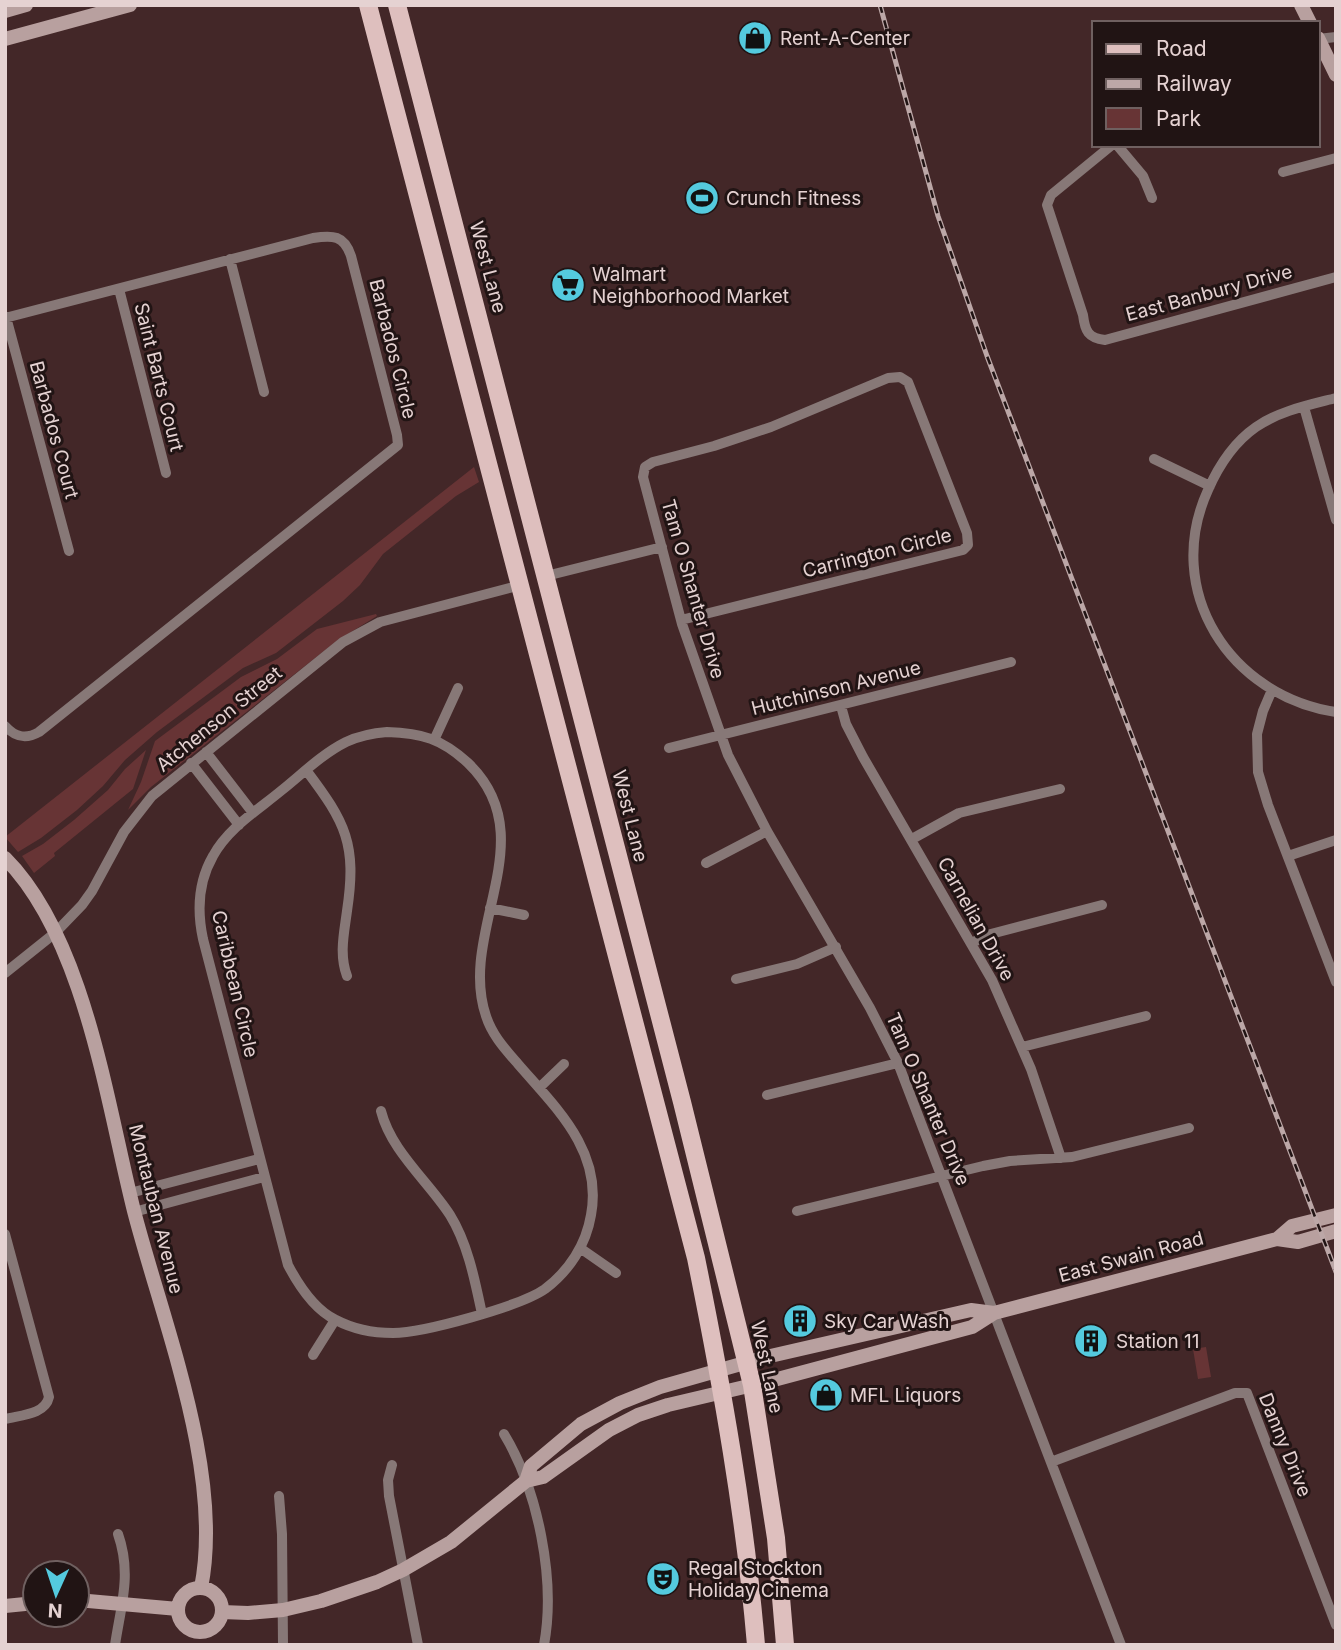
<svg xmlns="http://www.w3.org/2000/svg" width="1341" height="1650" font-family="Inter,sans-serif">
<rect width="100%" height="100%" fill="#432728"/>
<path fill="#673435" d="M 474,467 L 479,482 L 456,496 L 383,554 L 360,585 L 343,601 L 276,653 L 243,668 L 157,732 L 125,760 L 103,786 L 77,810 L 41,838 L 18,852 L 5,837 Z
M 376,614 L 377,616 L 338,640 L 151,787 L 128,810 L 141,782 L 155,741 L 241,677 L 277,659 L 317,629 Z
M 146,750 L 133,789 L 54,853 L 55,856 L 34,873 L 22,856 L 43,844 L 74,820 L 108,790 L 125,769 Z
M 1206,1347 L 1211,1377 L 1198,1379 L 1193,1349 Z"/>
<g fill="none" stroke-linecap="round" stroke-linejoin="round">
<path stroke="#877877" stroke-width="10" d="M 1318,39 L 1336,37
M 1112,145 L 1051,195 L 1047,205 L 1083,315 C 1085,331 1088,338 1105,340 L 1336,277
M 1117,145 L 1143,176 L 1152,198
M 1283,172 L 1336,158
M 230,259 L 264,392
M 119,289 L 166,473
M 6,317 L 69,551
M 5,318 L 313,238 C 333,235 344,235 351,256 L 397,435 L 398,445 L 39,732 C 25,740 15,737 5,726
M 1336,398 C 1309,405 1279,411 1256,427 C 1233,443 1219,465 1208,490 C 1162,591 1230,696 1336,712
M 1304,407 L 1336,520
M 1154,459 L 1210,486
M 546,576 L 662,547
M 681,620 L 963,550 L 968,545 L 967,533 L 908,382 L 900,377 L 888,378 L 771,427 L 714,446 L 653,462 L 645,467 L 643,477 L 682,624 L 728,755 L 767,831 L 870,1008 L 898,1063 L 1121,1645
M 1272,690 L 1263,711 L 1257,734 L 1258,772 L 1268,805 L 1336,982
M 841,706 L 846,724 L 863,757 L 992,980 L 1031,1069 L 1061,1158
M 387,732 C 422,733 442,739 468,763 C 546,838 457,931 486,1016 C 492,1035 505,1049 518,1064 C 556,1108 603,1151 591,1215 C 586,1245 569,1271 545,1289 C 521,1306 423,1333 393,1333 C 375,1333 353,1329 336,1320 C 315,1310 299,1286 288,1265 L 203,939 C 197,911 198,882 213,856 C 228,828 258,810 282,790 C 302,774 322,754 346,742 C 359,736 373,733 387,732 Z
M 435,738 L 458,688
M 669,748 L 1011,662
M 206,752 L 253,813
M 191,763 L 239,825
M 306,770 C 346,823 357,844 347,911 C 344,934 339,954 347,976
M 912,839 L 959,813 L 1060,789
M 1288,856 L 1336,840
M 706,863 L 767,831
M 490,908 L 524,915
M 972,943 L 987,935 L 1102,905
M 5,973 L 55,933 L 82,905 L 92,891 L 124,832 L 152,796 L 343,642 L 380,622 L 521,585
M 736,979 L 797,964 L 836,947
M 1022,1047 L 1146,1016
M 539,1088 L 564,1064
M 767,1095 L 898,1063
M 381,1111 C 391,1151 428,1181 450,1215 C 468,1244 475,1281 482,1314
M 130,1193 L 259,1159
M 797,1211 L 983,1166 L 1010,1161 L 1072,1157 L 1189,1128
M 134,1212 L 264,1177
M 5,1234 L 49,1397 C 45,1415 20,1415 5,1419
M 580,1248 L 616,1273
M 313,1355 L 335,1320
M 504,1434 C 538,1490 556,1580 544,1645
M 1051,1462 L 1235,1393 L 1247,1393 L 1336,1625
M 392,1465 L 388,1480 L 389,1496 L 418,1645
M 279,1496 L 282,1534 L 283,1645
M 115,1645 C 121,1605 132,1574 118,1534"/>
<path stroke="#b8a09f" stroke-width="14" d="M 1301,5 L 1310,23
M 5,11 L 26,5
M 1318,38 L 1336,75
M 5,39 L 130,5
M 5,858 C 85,938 107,1104 134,1211 C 163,1323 224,1473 201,1588
M 1277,1239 L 1292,1226 L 1336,1215
M 526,1481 L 531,1466 L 581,1424 L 620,1403 L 660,1387 L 766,1357 L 971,1310 L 994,1313
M178 1610a22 22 0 1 1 44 0a22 22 0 1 1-44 0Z
M 77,1600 L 178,1609
M 5,1606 L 35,1603
M 222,1612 L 248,1613 L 283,1610 L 321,1601 L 377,1582 L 403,1570 L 451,1542 L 526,1481 L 543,1477 L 609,1430 L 638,1415 L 668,1405 L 770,1381 L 972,1327 L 994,1313 L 1277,1239 L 1298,1242 L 1336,1231"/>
<path stroke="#debfbe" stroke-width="18" d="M 368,5 L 696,1258 C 722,1386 745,1515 756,1645
M 397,5 L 682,1102 L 752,1385 L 776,1538 L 785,1645"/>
<g stroke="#bca7a7" stroke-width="5">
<path id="rail" d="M 880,5 L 938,216 L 987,356 L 1336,1272"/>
</g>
<use href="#rail" stroke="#211414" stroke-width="2.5" stroke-dasharray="8" stroke-linecap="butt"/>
</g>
<defs>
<g id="shop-disc" transform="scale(1.75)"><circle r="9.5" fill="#54cade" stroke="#211414"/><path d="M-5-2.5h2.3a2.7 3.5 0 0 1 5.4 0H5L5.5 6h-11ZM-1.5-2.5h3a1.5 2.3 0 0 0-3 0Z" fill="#111"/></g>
<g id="stadium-disc" transform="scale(1.75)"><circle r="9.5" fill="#54cade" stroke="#211414"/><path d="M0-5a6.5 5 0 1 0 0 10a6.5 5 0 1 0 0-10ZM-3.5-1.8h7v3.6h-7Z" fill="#111"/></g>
<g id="supermarket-disc" transform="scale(1.75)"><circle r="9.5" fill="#54cade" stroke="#211414"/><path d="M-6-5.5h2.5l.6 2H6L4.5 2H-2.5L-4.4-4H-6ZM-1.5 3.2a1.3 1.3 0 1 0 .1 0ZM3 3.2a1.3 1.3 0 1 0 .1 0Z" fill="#111"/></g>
<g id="building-disc" transform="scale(1.75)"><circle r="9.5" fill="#54cade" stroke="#211414"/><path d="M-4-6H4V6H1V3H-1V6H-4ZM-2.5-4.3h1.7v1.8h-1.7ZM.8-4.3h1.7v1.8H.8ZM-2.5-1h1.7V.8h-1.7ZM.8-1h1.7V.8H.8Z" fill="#111"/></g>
<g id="theatre-disc" transform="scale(1.75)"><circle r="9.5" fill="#54cade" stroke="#211414"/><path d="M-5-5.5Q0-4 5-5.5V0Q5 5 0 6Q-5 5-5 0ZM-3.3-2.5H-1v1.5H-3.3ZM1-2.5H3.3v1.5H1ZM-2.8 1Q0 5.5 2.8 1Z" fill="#111"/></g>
</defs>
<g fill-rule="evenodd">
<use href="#shop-disc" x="755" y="38"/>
<use href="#stadium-disc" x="702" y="198"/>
<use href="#supermarket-disc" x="568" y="285"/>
<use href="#building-disc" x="800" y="1321"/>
<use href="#building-disc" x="1091" y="1341"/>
<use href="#shop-disc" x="826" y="1395"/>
<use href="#theatre-disc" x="663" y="1579"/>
</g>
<g text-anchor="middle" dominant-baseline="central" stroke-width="6" stroke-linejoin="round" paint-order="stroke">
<g font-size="19" fill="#e5d2d2" stroke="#211414" text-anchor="start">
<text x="780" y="38">Rent-A-Center</text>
<text x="726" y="198">Crunch Fitness</text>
<text x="592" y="274">Walmart<tspan x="592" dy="22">Neighborhood Market</tspan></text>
<text x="824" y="1321">Sky Car Wash</text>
<text x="1116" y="1341">Station 11</text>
<text x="850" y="1395">MFL Liquors</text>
<text x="688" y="1568">Regal Stockton<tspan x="688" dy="22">Holiday Cinema</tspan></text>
</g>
<g font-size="19" fill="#e5d2d2" stroke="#211414">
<text transform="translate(488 267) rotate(75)">West Lane</text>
<text transform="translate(1209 293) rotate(-15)">East Banbury Drive</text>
<text transform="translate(393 349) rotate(76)">Barbados Circle</text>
<text transform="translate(159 377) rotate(76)">Saint Barts Court</text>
<text transform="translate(54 430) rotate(75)">Barbados Court</text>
<text transform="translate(877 553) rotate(-14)">Carrington Circle</text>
<text transform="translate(693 589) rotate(74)">Tam O Shanter Drive</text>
<text transform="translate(836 688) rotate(-14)">Hutchinson Avenue</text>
<text transform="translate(219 719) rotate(-39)">Atchenson Street</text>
<text transform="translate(630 816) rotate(76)">West Lane</text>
<text transform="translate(976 919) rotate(61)">Carnelian Drive</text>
<text transform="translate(235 984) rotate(77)">Caribbean Circle</text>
<text transform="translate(928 1099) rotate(67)">Tam O Shanter Drive</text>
<text transform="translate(156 1209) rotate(76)">Montauban Avenue</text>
<text transform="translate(1131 1257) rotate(-15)">East Swain Road</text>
<text transform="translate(767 1367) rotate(78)">West Lane</text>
<text transform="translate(1285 1445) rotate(68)">Danny Drive</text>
</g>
</g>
<rect width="1341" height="1650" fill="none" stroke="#e5d2d2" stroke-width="14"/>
<rect x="1092" y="21" width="228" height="126" fill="#211414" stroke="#6f6060" stroke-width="2"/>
<rect x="1106" y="44" width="35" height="10" fill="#debfbe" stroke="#6f6060" stroke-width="2"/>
<text x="1156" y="56" font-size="21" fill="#e5d2d2">Road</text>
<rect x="1106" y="79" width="35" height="10" fill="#bca7a7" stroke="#6f6060" stroke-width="2"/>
<text x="1156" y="91" font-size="21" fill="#e5d2d2">Railway</text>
<rect x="1106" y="108" width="35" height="21" fill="#673435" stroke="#6f6060" stroke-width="2"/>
<text x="1156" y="126" font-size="21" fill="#e5d2d2">Park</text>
<g transform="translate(56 1594) rotate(183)"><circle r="33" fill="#211414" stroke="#6f6060" stroke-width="2"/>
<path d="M0-5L12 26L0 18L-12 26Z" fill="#54cade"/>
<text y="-10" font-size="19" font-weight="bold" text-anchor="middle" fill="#e5d2d2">N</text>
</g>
</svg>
